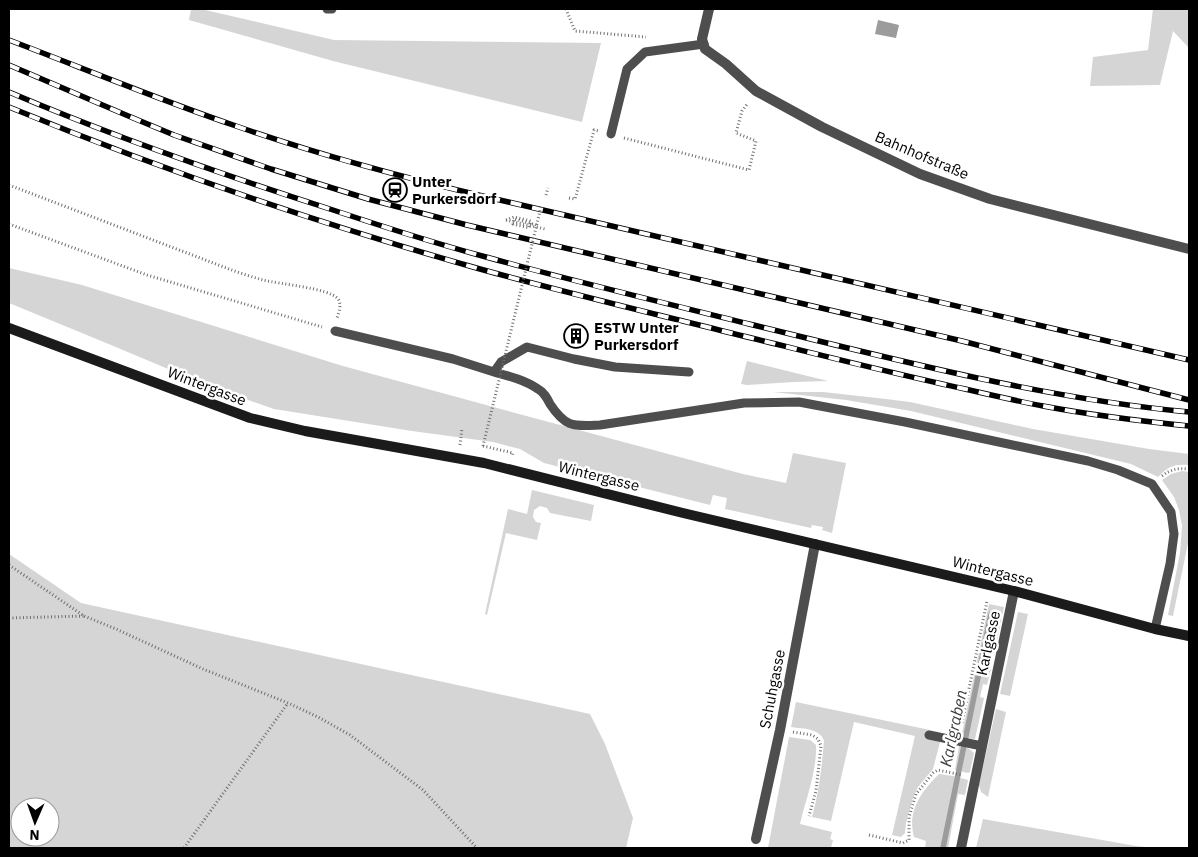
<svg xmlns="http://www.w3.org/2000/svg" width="1198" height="857" font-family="'IBM Plex Sans',sans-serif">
<rect width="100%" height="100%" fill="#fff"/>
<path fill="#d5d5d5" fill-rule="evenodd" d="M 191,9 L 201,9 L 334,40 L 601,43 L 582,122 L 333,61 L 189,20 Z
M 1153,9 L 1189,9 L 1189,48 L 1173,31 L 1160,85 L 1090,86 L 1093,57 L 1148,50 Z
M 9,268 L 82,285 L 343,366 L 519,414 L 743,474 L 786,483 L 793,453 L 846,463 L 832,533 L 822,530 L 823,527 L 812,525 L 811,528 L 725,509 L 727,498 L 713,495 L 710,505 L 544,463 L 520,449 L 493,442 L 412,431 L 274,409 L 211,387 L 111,345 L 9,303 Z
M 747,361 L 828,381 L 794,382 L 747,385 L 741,384 Z
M 773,392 L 823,392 L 886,399 L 910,402 L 1033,429 L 1149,449 L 1189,454 L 1189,465 C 1174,464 1169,466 1158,477 L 1131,464 L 911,411 L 846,400 Z
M 1182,471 L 1189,472 L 1189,538 L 1173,616 L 1168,615 L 1180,553 L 1182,526 L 1179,510 L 1174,497 L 1162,480 L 1171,474 Z
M 532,490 L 594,505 L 591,521 L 550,513 L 547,508 L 540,506 L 534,510 L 533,517 L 536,522 L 541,523 L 537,540 L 506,533 L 487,615 L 485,614 L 508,509 L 527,514 Z
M 9,554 L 81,603 L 590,714 L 605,744 L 633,818 L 626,848 L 9,848 ZM 20,807 L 50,807 L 50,837 L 20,837 Z
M 989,604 L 1004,607 L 997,640 L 992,640 L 986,667 L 991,669 L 987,685 L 983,684 L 980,697 L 984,698 L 975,739 L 961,738 Z
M 1018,612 L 1028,614 L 1010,696 L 1000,694 Z
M 796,702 L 930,730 L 928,739 L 940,742 L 933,769 L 918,787 L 913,798 L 906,823 L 905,833 L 901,837 L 892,835 L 915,736 L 854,722 L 831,821 L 812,817 C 819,792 822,766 824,740 C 818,728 804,729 791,727 Z
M 996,709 L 1006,712 L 988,797 L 981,792 L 979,785 Z
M 789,737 L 810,740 L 816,745 C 817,772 806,798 800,824 L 832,832 L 830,839 L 833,840 L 831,848 L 768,848 Z
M 959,746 L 968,748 L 974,753 L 970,772 L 968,773 L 955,770 Z
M 939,774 L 953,776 L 968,780 L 965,795 L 958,794 L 948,848 L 925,848 L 926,841 L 914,837 C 907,811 921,792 939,774 Z
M 983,819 L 1136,846 L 1156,848 L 976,848 Z"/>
<path fill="#9c9c9c" d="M 878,20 L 899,25 L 896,38 L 875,34 Z"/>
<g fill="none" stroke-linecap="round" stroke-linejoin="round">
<path stroke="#9c9c9c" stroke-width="5.5" d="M 943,848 L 991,614"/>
<path stroke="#707070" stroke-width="3" stroke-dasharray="1 2.5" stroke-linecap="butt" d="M 566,9 L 575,31 L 646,37
M 624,138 L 749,170 L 756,141 L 736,133 L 742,111 L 748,103
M 9,185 L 229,269 C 240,273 252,277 263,280 C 278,284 330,288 338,299 C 342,304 339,312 337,318
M 546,195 L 548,188
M 569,198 L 575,199 L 594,130 L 599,131
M 506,220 L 514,217 L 531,221 L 529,228 L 513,224 L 514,219 L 537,225
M 506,220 L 545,229
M 9,224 L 147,275 L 322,327
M 460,445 L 462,428
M 483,446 L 513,453 L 512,456
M 1162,476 C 1171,469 1178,468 1189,469
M 9,565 L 84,616 L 116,629 L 203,669 L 288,703 L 318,717 L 350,735 L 423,790 L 477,848
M 9,618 L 84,616
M 962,723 L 987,601
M 793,732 L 812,735 L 818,739 L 821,746 L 816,791 L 809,816
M 869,835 L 903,843 L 909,840 L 909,817 L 916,794 L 933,773 L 938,770 L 962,775
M 184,848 L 288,703"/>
<path stroke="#4e4e4e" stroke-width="9" d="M 327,9 L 332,9
M 611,134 L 627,69 L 645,52 L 704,44
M 335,331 L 453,359 L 494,372 L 501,362 L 527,347 L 574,359 L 615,367 L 689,372
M 494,372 C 509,376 525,380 538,389 C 544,392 547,398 550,404 C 566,428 573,426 600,425 L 744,403 L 799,402 L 905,422 L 1088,461 L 1118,470 L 1152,484 L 1171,512 L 1174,534 L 1170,564 L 1155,629
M 929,735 L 982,746"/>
<path stroke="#4e4e4e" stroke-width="10" d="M 709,9 L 702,39 L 705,49 L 726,64 L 756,91 L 822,127 L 920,174 L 990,199 L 1189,249
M 756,839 L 780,730 L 815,544
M 961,848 L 1014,591"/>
<path stroke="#1b1b1b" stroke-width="10" d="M 9,328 L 250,418 L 305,431 L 484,463 L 683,513 L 1014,591 L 1155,629 L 1189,636"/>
<g stroke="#000" stroke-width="5.5">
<path id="rail" d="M 9,40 C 85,69 160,100 236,126 C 314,153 394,175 474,194 L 1189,360
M 9,65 L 126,115 L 174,135 L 271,169 L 368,199 L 467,225 L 962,341 L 1189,400
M 9,92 C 115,137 223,175 333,210 C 384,227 434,243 486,257 C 573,281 661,302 749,324 C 894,359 1040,398 1189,412
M 9,107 C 162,170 320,224 480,269 C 563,292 647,312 731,333 C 809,352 886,372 965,389 C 991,395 1017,401 1043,406 C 1091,415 1140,421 1189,426"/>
</g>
<use href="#rail" stroke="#fff" stroke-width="4" stroke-dasharray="11" stroke-linecap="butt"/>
<path stroke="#707070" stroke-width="3" stroke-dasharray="1 2.5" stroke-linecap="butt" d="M 483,446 L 541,207"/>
</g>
<defs>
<g id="station-ring" transform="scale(1.25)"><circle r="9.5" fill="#fff" stroke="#000" stroke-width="1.5"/><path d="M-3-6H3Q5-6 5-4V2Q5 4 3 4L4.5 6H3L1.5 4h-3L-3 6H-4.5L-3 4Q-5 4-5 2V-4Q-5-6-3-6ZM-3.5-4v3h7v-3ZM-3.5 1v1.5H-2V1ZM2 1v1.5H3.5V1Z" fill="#000"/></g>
<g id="building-ring" transform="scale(1.25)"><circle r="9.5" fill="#fff" stroke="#000" stroke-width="1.5"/><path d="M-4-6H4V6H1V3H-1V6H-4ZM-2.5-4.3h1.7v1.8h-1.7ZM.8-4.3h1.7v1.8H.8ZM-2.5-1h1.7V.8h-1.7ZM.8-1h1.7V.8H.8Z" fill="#000"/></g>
</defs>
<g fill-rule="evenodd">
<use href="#station-ring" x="395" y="190"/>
<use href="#building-ring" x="576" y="336"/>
</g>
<g text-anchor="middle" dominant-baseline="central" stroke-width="5" stroke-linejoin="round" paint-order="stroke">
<g font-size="15" fill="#000" stroke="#fff">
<text transform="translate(922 155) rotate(23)">Bahnhofstraße</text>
<text transform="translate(207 386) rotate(21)">Wintergasse</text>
<text transform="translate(599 476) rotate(14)">Wintergasse</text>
<text transform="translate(993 571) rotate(14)">Wintergasse</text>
<text transform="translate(988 643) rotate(-78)">Karlgasse</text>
<text transform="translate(772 689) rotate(-79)">Schuhgasse</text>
</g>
<g font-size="15" font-weight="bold" fill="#000" stroke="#fff" text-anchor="start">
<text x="412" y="181">Unter<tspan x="412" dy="17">Purkersdorf</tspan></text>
<text x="594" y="327">ESTW Unter<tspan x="594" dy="17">Purkersdorf</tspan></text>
</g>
<g font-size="16" font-style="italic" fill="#3d3d3d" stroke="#fff">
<text transform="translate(953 728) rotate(-78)">Karlgraben</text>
</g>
</g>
<rect width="1198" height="857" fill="none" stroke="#000000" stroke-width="20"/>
<g transform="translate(35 822) rotate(182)"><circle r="24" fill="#ffffff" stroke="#999999"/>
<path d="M0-4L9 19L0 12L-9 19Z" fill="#000000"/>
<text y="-8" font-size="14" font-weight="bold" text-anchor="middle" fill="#000000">N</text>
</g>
</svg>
